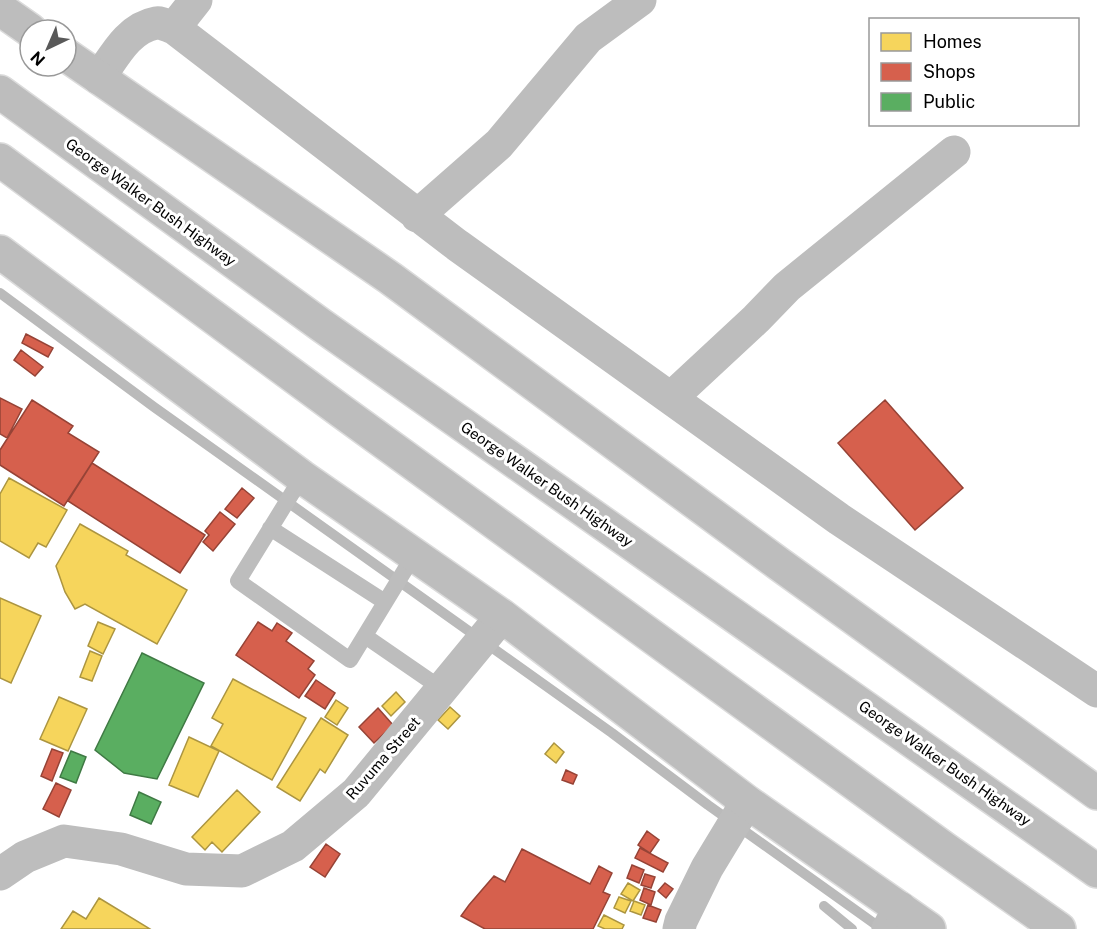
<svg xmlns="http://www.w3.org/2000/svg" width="1097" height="929" font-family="'Public Sans',sans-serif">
<rect width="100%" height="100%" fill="#fff"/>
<path fill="#f6d55c" stroke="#ac9540" stroke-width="1.5" d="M 9,478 L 67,510 L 46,547 L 38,543 L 29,558 L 0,541 L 0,494 Z
M 80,524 L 128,551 L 126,555 L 187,590 L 157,644 L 85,604 L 75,609 L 65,592 L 56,566 Z
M 0,598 L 41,616 L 11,683 L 0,678 Z
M 98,622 L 115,629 L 103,654 L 88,646 Z
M 90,651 L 102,656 L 92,681 L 80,677 Z
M 233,679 L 306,718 L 272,780 L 211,746 L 223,724 L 212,718 Z
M 396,692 L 405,702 L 391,716 L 382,706 Z
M 59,697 L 87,709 L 68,751 L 40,739 Z
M 336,700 L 348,708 L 337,725 L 325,717 Z
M 450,707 L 460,716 L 448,729 L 438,720 Z
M 321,718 L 348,735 L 325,773 L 320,769 L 300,801 L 277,787 Z
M 189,737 L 219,751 L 198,797 L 169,785 Z
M 554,743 L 564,752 L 556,763 L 545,754 Z
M 237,790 L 260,812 L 222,852 L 212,842 L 205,850 L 192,837 Z
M 628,883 L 640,890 L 633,901 L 621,894 Z
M 619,897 L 631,901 L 625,913 L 614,908 Z
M 99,898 L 150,929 L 61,929 L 73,911 L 86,919 Z
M 634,901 L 645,905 L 641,915 L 630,911 Z
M 604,915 L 624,925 L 622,929 L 605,929 L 598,926 Z"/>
<path fill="#d6604d" stroke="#964336" stroke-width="1.5" d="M 26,334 L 53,348 L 48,357 L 22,343 Z
M 21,350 L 43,367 L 35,376 L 14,360 Z
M 0,398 L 22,409 L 7,438 L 0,434 Z
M 32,400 L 73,426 L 68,433 L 99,452 L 64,506 L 0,465 L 0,450 Z
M 885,400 L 963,488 L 915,530 L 838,443 Z
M 92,463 L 205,535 L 180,573 L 68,501 Z
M 242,488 L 254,498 L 237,518 L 225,509 Z
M 220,512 L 235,524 L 213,551 L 203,542 L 209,535 L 205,531 Z
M 258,622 L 272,631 L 277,623 L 292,633 L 286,641 L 314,661 L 308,669 L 315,675 L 299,698 L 236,655 Z
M 316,680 L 335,693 L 325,709 L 305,696 Z
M 378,708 L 393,725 L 374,743 L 359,727 Z
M 52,749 L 63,753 L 52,781 L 41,776 Z
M 566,770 L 577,775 L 573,784 L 562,780 Z
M 56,783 L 71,790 L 59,817 L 43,809 Z
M 647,831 L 659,840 L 650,853 L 638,845 Z
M 326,844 L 340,854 L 325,877 L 310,867 Z
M 640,848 L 668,863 L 663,872 L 635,858 Z
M 522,849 L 590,884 L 599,866 L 612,873 L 603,892 L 610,895 L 593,929 L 485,929 L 461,916 L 469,905 L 494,876 L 505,882 Z
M 632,865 L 644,870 L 639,883 L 627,878 Z
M 645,874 L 655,877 L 651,888 L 641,885 Z
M 665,883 L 673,889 L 666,898 L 658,891 Z
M 644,888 L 655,892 L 651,905 L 640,900 Z
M 648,905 L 661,910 L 656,922 L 643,918 Z"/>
<path fill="#5aae61" stroke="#3f7a44" stroke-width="1.5" d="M 142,653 L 204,683 L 157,779 L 124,773 L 95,750 Z
M 71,751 L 86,757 L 76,783 L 60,777 Z
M 139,792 L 161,802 L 151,824 L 130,815 Z"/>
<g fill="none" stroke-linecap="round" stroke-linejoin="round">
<path stroke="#bababa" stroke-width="10" d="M 0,293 L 154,407 L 612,733 L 708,805 L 882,929
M 824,906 L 852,929"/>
<g stroke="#dbdbdb" stroke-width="36">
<path id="highway" d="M 0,9 L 30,30
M 66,55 L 390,278 L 779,564 L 1097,793
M 0,92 L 321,325 L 1097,871
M 0,160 L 341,411 L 945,849 L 1059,929
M 0,252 L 302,477 L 502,616 L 747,802 L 929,929"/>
</g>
<path stroke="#bdbdbd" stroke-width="16" d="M 302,477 L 238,581 L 350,660 L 414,555
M 270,528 L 385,602
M 365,636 L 442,689"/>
<path stroke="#bdbdbd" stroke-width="33" d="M 174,28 L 196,0
M 99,78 C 114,57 128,28 156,23 C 161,22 168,26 174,28 L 457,245 L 839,519 L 1097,691
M 417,216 L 499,144 L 588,38 L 640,0
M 671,398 L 756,319 L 787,287 L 954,152
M 0,874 L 25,857 L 64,841 L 121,849 L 186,869 L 242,871 L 293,846 L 356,793 L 502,616
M 679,929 L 681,921 L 707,868 L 747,802
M 888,929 L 900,908"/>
<use href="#highway" stroke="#bdbdbd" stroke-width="33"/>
</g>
<g text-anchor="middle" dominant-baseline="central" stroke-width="6" stroke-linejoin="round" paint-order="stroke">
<g font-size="15" fill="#000" stroke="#fff">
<text transform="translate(151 202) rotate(36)">George Walker Bush Highway</text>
<text transform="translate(547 484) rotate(35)">George Walker Bush Highway</text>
<text transform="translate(383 758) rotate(-49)">Ruvuma Street</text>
<text transform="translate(945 763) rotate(35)">George Walker Bush Highway</text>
</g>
</g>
<rect x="869" y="18" width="210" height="108" fill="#ffffff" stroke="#999999" stroke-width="1.5"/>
<rect x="881" y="33" width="30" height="18" fill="#f6d55c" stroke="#999999" stroke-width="1.5"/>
<text x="923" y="48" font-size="18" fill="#000000">Homes</text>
<rect x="881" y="63" width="30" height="18" fill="#d6604d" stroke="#999999" stroke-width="1.5"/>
<text x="923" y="78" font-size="18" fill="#000000">Shops</text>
<rect x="881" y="93" width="30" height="18" fill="#5aae61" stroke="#999999" stroke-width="1.5"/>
<text x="923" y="108" font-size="18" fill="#000000">Public</text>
<g transform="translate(48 48) rotate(224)"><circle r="28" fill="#ffffff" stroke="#999999" stroke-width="1.5"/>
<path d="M0-4.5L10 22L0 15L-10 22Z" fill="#595959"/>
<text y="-9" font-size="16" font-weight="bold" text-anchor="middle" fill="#000000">N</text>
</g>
</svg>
